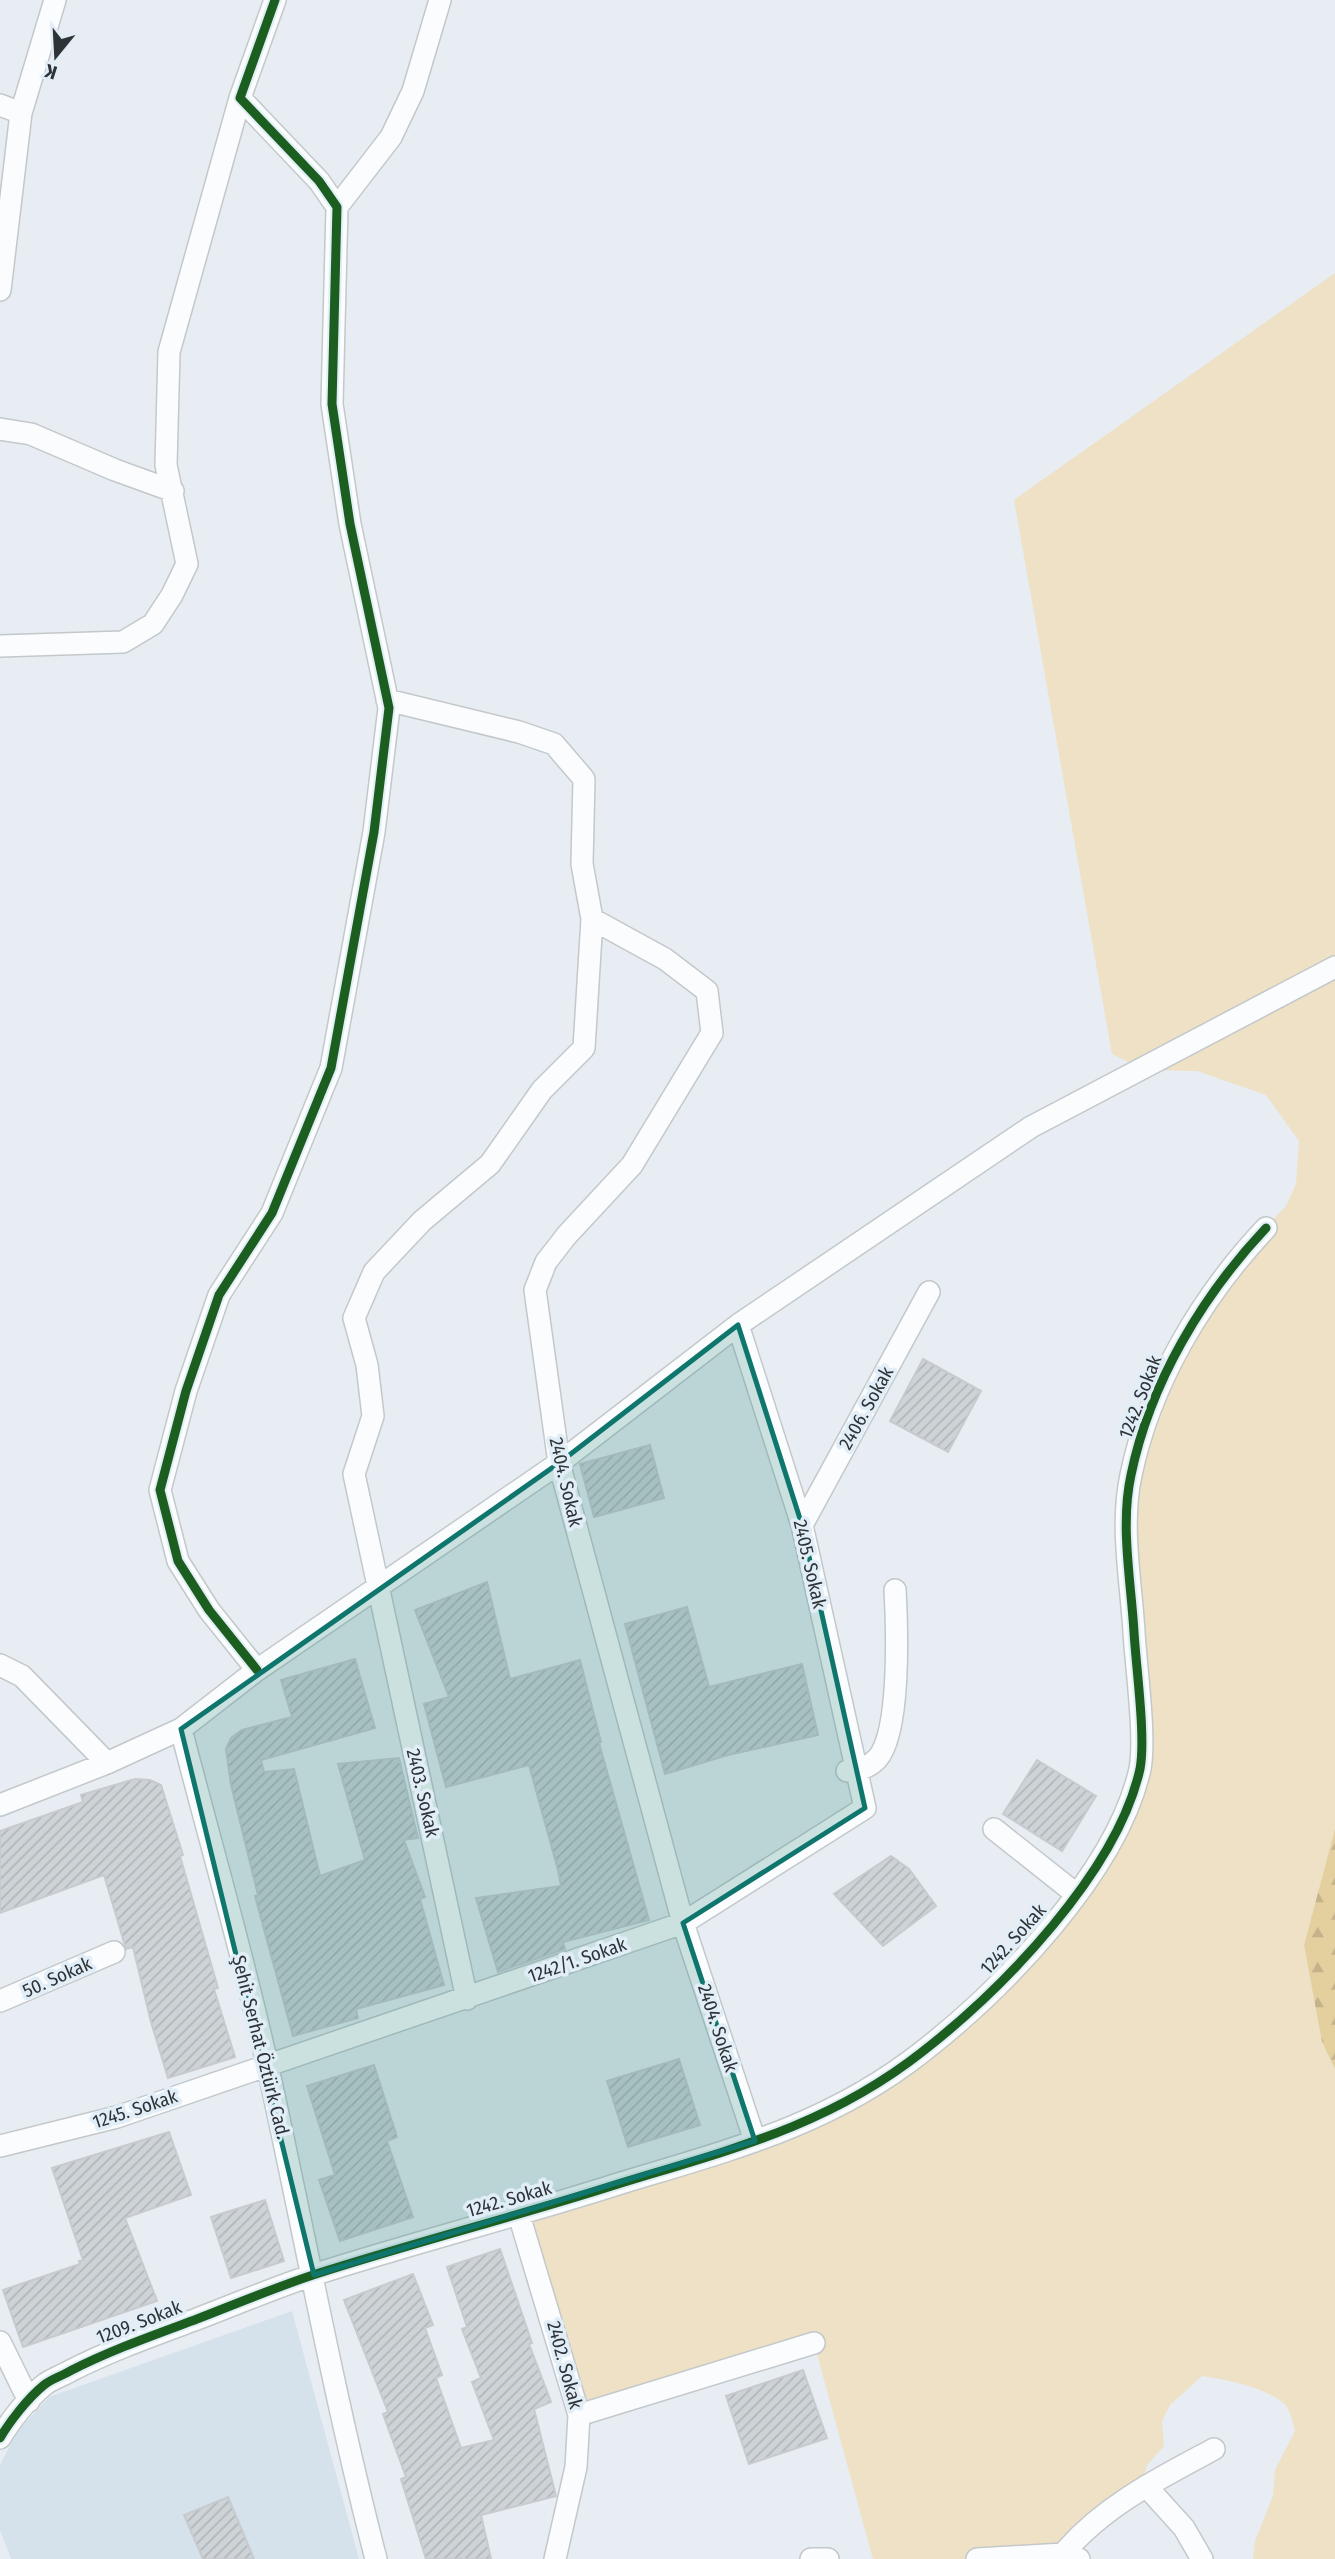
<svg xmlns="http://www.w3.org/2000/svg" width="1335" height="2559" font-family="'Fira Sans Condensed',sans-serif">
<defs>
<pattern id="forest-firs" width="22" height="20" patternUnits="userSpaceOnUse" patternTransform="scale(1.75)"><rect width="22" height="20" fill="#e4cf9f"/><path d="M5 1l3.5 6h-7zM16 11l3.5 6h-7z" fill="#c4b28a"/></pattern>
<pattern id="building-hatch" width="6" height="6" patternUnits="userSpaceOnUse" patternTransform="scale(1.75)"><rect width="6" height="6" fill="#ced3d7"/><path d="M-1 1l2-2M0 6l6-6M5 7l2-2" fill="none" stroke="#b1b6b9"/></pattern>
</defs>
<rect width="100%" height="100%" fill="#e7edf2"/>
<path fill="#d5e1eb" d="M 292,2311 L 359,2559 L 11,2559 L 0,2530 L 0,2465 L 16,2433 L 49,2397 Z"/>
<path fill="#eee1c5" d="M 1335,273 L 1335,1829 L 1304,1945 L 1322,2042 L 1335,2069 L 1335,2559 L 1253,2559 L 1255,2541 L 1273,2496 L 1275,2470 L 1295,2431 C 1292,2420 1291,2408 1281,2401 C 1262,2387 1225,2379 1202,2376 L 1170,2405 L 1162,2421 L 1164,2446 L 1148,2464 L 1144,2476 L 1063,2554 L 977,2559 L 873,2559 L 814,2343 L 579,2415 L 519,2215 L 755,2141 L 920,2054 L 1076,1894 L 1141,1763 L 1127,1520 L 1152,1406 L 1237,1258 L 1286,1206 L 1296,1184 L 1299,1141 L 1266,1095 L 1197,1071 L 1144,1070 L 1112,1054 L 1014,500 Z"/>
<path fill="url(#forest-firs)" d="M 1335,1829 L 1335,2069 L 1322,2042 L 1304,1945 Z"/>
<path fill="url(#building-hatch)" stroke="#c7cbcf" stroke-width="2" d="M 923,1359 L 981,1391 L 948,1452 L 890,1421 Z
M 650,1445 L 664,1498 L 594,1517 L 580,1464 Z
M 487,1582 L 510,1679 L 580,1660 L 601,1742 L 599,1743 L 649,1920 L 563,1942 L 565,1949 L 498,1972 L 476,1898 L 561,1886 L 558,1870 L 529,1765 L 446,1787 L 424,1704 L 449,1697 L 415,1610 Z
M 687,1607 L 709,1687 L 802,1664 L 818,1735 L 728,1755 L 665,1774 L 625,1624 Z
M 355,1659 L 375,1728 L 261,1760 L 264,1772 L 294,1769 L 320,1876 L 365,1860 L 338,1764 L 399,1758 L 418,1838 L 404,1840 L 425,1897 L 420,1899 L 444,1985 L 356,2009 L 358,2018 L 293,2036 L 255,1896 L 258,1895 L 231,1785 L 226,1749 L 231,1738 L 242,1730 L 292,1717 L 281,1680 Z
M 1037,1760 L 1096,1796 L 1062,1851 L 1003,1814 Z
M 135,1779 L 150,1780 L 161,1785 L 183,1855 L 180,1856 L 218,1988 L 214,1989 L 235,2057 L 168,2078 L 151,2022 L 133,1947 L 126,1949 L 104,1875 L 0,1913 L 0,1831 L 83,1802 L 81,1795 Z
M 891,1856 L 909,1869 L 936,1906 L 883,1946 L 834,1894 Z
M 679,2059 L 700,2125 L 628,2147 L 607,2081 Z
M 374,2065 L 397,2137 L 387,2141 L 413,2217 L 340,2241 L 319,2180 L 335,2175 L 307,2086 Z
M 169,2132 L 191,2195 L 125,2218 L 157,2301 L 23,2347 L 3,2290 L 80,2264 L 79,2261 L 83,2260 L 52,2168 Z
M 265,2200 L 284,2261 L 231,2278 L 211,2217 Z
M 500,2249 L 532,2343 L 529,2344 L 551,2402 L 534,2409 L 556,2496 L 481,2515 L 491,2559 L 426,2559 L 401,2479 L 406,2477 L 383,2414 L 388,2412 L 344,2300 L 413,2274 L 433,2325 L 425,2328 L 442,2375 L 436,2378 L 461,2448 L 494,2440 L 472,2382 L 481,2378 L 462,2329 L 467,2327 L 447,2267 Z
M 803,2370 L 827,2438 L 749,2464 L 726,2396 Z
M 228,2497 L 254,2559 L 203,2559 L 184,2515 Z"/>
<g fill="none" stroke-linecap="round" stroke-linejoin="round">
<g stroke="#c3c8cb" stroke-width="24">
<path id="minor" d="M 0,105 L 21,113
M 337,207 L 391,137 L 413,91 L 440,0
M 0,290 L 21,113 L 55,0
M 0,429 L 31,434 L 115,470 L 173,491
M 0,646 L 123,642 L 153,624 L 172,595 L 187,564 L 166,465 L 169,352 L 240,98
M 387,700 L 519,732 L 554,744 L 584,779 L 582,864 L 592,919 L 584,1048 L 542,1090 L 490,1164 L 422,1221 L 374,1272 L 354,1318 L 367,1365 L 373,1416 L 354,1474 L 467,1999
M 592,919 L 665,959 L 707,991 L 712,1033 L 632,1165 L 567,1235 L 546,1262 L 535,1290 L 559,1463 L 683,1923 L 755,2141
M 802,1525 L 929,1292
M 0,1665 L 22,1676 L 107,1763
M 257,1670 L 209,1610 L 178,1561 L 160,1490 L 186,1391 L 219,1295 L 272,1213 L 331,1068 L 374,832 L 389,708 L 350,524 L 332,404 L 337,207 L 319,181 L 240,98 L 275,0
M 181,1729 C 210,1842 243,1954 268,2068 C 304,2231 334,2397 376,2559
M 847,1771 C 859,1770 868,1768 877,1759 C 901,1733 897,1626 895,1590
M 0,1805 L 107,1763 L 181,1729 L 257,1670 L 559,1463 L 738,1325 L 1031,1127 L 1335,967
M 994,1829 L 1076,1894
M 0,2001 L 114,1952
M 0,2146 L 117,2117 L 683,1923 L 865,1808 L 802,1525 L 738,1325
M 519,2215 L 579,2415 L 576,2467 L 555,2559
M 0,2342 L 29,2401
M 579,2415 L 814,2343
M 0,2438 C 10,2421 28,2398 44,2385 C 51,2379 62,2376 70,2371 C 111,2350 154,2335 197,2319 C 236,2304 276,2287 316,2274 C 416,2242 518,2216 618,2184 C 729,2150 828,2126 922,2052 C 1003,1989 1117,1872 1140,1769 C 1146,1737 1136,1667 1134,1632 C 1131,1581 1120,1525 1131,1475 C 1150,1383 1202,1296 1266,1228
M 1146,2486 L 1184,2528 L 1202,2559
M 1063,2554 C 1103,2506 1160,2478 1214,2449
M 811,2559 L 828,2559
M 977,2559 L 1063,2554 L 1079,2559"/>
</g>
<use href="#minor" stroke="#fbfcfd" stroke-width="21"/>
<g stroke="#e2eef7" stroke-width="13">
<path id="cycleway" d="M 257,1670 L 209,1610 L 178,1561 L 160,1490 L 186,1391 L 219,1295 L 272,1213 L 331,1068 L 374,832 L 389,708 L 350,524 L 332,404 L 337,207 L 319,181 L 240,98 L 275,0
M 0,2438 C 10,2421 28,2398 44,2385 C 51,2379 62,2376 70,2371 C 111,2350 154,2335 197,2319 C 236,2304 276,2287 316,2274 C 416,2242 518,2216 618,2184 C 729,2150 828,2126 922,2052 C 1003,1989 1117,1872 1140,1769 C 1146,1737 1136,1667 1134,1632 C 1131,1581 1120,1525 1131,1475 C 1150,1383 1202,1296 1266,1228"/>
</g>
<use href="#cycleway" stroke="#1b5e20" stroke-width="9"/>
</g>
<path fill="#0f766e" fill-opacity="0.2" stroke="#0f766e" stroke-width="5" stroke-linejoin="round" d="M 738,1325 L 802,1525 L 865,1808 L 683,1923 L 755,2141 L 314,2275 L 181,1729 L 559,1463 Z"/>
<g text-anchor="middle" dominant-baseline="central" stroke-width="7" stroke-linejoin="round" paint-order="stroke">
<g font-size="19" fill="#2e3336" stroke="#e2eef7">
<text transform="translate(1140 1397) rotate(-69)">1242. Sokak</text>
<text transform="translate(866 1408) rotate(-61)">2406. Sokak</text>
<text transform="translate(566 1482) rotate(77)">2404. Sokak</text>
<text transform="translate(810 1564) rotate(77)">2405. Sokak</text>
<text transform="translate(423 1793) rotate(77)">2403. Sokak</text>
<text transform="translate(1013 1939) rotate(-48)">1242. Sokak</text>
<text transform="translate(577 1960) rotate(-19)">1242/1. Sokak</text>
<text transform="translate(57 1977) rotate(-24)">50. Sokak</text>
<text transform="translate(718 2028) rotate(72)">2404. Sokak</text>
<text transform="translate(261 2047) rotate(76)">Şehit Serhat Öztürk Cad.</text>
<text transform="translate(135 2109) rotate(-18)">1245. Sokak</text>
<text transform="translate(509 2199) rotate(-16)">1242. Sokak</text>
<text transform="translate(139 2322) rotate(-21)">1209. Sokak</text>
<text transform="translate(565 2365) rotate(75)">2402. Sokak</text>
</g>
</g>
<g transform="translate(56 56) rotate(198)" stroke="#e2eef7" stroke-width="5" paint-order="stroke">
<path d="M0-5L12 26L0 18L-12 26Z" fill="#2e3336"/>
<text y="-10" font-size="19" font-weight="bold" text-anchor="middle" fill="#2e3336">K</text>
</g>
</svg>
